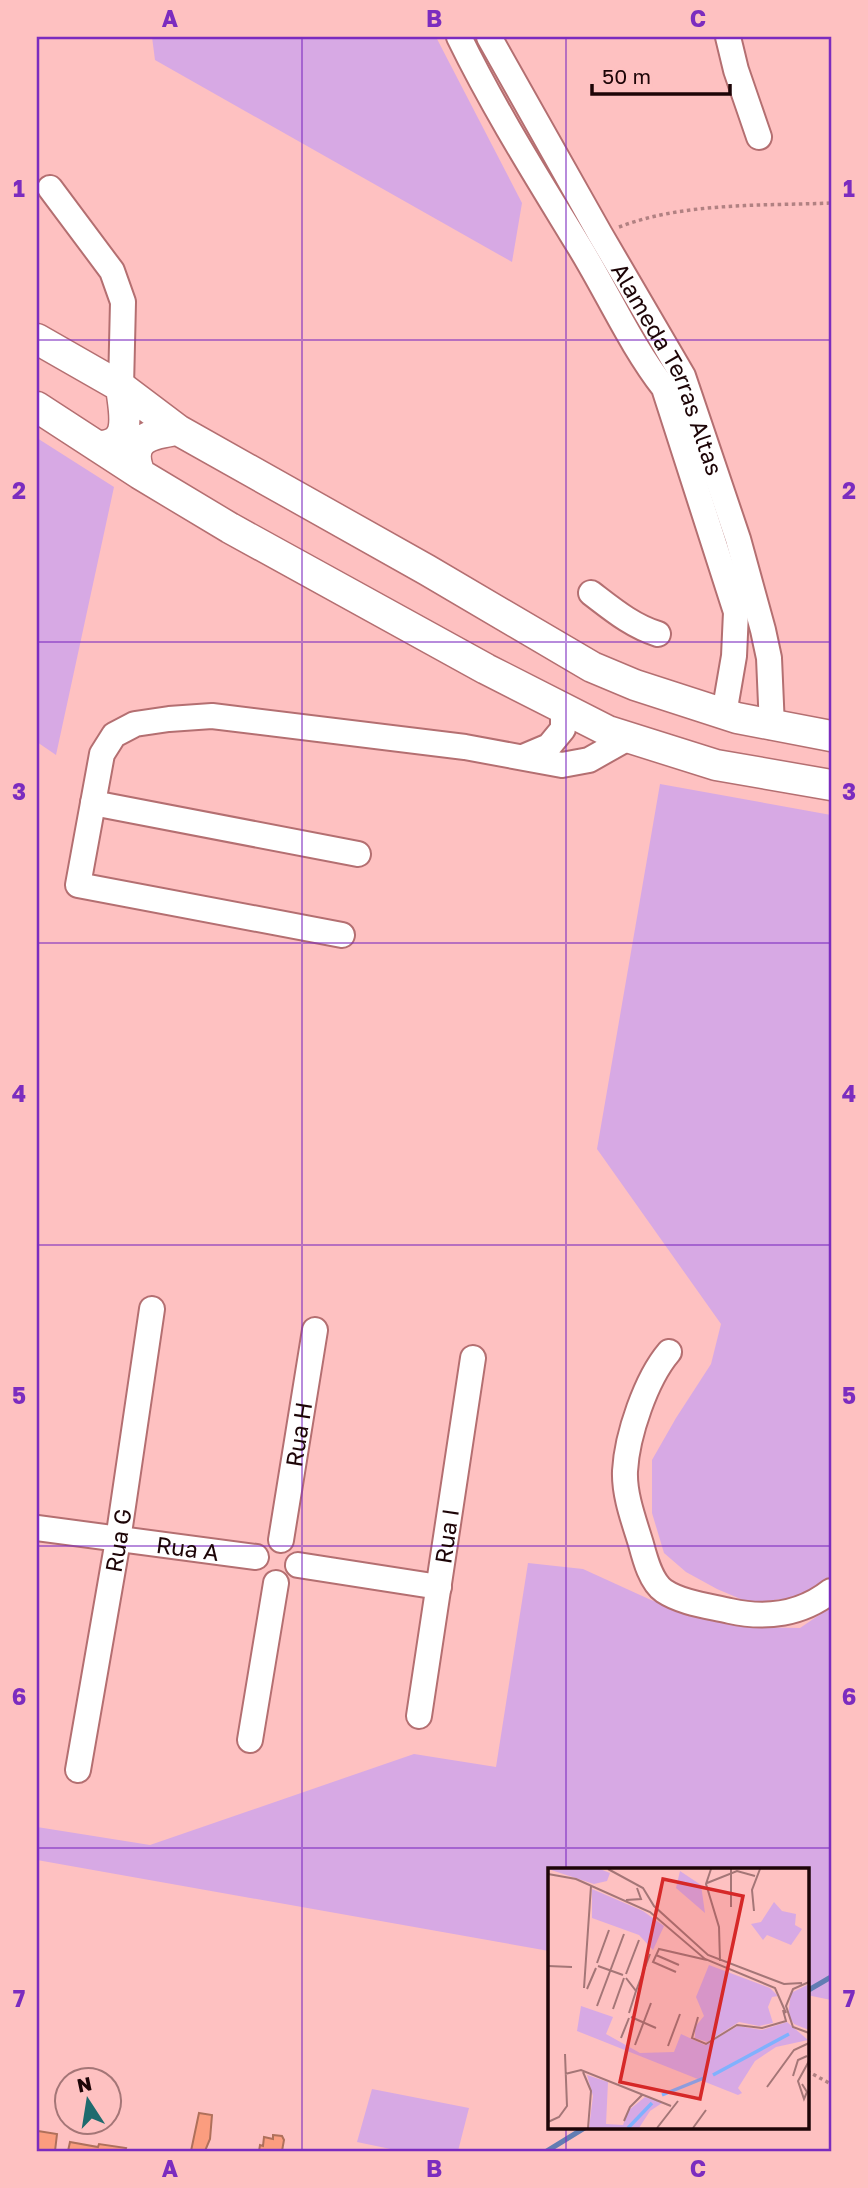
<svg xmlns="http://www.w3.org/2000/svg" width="868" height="2188" font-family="'Golos Text',sans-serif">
<rect width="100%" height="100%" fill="#fec1c1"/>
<path fill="#d7a9e4" d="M 152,37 L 436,37 L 522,203 L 512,262 L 155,60 Z
M 37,438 L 114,487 L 56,755 L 37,742 Z
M 660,784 L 831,815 L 831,1576 L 814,1588 L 791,1598 L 750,1603 L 717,1589 L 686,1572 L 664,1553 L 652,1513 L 652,1460 L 676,1418 L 711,1364 L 721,1324 L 597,1149 Z
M 528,1563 L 583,1569 L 651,1600 L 743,1627 L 800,1628 L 831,1607 L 831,2000 L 807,1995 L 807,1870 L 550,1870 L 549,1951 L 37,1860 L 37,1827 L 150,1845 L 414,1754 L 496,1767 Z
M 372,2089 L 469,2108 L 458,2151 L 400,2151 L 357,2142 Z"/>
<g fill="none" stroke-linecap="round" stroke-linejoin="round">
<path stroke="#627db3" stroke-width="5" d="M 807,1991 L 831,1977
M 547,2151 L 586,2127"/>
</g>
<path fill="#fb9d7f" stroke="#af705b" stroke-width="2" d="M 199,2113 L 212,2115 L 210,2139 L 205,2151 L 191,2151 Z
M 38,2131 L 57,2134 L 55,2151 L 37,2151 Z
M 273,2135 L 282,2136 L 284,2140 L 282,2151 L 259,2151 L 260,2145 L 263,2146 L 264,2137 L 273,2139 Z
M 70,2142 L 98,2147 L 99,2144 L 126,2148 L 125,2151 L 68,2151 Z"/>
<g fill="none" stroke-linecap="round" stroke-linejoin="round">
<g stroke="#b46f71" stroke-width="28">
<g id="minor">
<path d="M 459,37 C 494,109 537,177 579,246 C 608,293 630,344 664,388 L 736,612 L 734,656 L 724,714"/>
<path id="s1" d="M 489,37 L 600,234 L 683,376 L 738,539 L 763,630 L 769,658 L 772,727"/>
<path d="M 728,37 L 736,70 L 759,137"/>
<path d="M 50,188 L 112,271 L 123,302 L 121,387"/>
<path d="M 591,593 C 612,609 632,626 658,634"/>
<path d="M 523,757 L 549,746 L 563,729 L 563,709"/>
<path d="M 93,803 L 358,854"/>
<path d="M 342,935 L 78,885 L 102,754 L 114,735 L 135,724 L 169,719 L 212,716 L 465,747 L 562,765 L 589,760 L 628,738"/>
<path d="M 669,1352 C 646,1379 627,1435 625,1471 C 624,1495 634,1521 641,1544 C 645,1559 651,1582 664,1591 C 682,1603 709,1606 730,1611 C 766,1619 802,1614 831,1591"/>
<path id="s2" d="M 37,1528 L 256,1557"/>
<path id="s3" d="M 281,1540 L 315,1330"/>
<path d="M 298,1565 L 439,1587"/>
<path id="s4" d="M 419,1716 L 473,1358"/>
<path d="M 250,1740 L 276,1583"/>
<path id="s5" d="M 78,1770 L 118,1540 L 152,1309"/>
</g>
</g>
<g stroke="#b46f71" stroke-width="33">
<path id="major" d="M 37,339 L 121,387 L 178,430 L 427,570 L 592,667 L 635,685 L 737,718 L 831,736
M 37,407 L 140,474 L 230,528 L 486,669 L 608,731 L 716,765 L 831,785
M 97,446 C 134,446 124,413 121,387
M 140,474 C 126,439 149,434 178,430"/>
</g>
<path stroke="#b18182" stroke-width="3.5" stroke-dasharray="3.5 3.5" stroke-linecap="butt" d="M 619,227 C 685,202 761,206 831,203
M 807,2071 L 831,2084"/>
<use href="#minor" stroke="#fff" stroke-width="24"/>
<use href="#major" stroke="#fff" stroke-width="30"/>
</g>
<path fill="none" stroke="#7b2cbf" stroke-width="2" stroke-opacity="0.55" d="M 302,37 L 302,2151M 566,37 L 566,1870M 37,340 L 831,340M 37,642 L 831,642M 37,943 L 831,943M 37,1245 L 831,1245M 37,1546 L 831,1546M 37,1848 L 831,1848M 566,2127 L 566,2151"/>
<g text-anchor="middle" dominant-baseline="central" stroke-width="5" stroke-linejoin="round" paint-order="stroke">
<g font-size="23" fill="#1d0507" stroke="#fec1c1">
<text stroke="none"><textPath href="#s1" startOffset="378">Alameda Terras Altas</textPath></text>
<text stroke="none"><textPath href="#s3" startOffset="107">Rua H</textPath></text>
<text stroke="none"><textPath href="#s4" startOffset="182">Rua I</textPath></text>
<text stroke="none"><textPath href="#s5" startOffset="233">Rua G</textPath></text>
<text stroke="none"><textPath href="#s2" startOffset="152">Rua A</textPath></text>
</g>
</g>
<g transform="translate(548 1868)">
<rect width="261" height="261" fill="#fec1c1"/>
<path d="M 0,1 L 52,1 L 62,5 L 59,13 L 46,16 ZM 132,3 L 153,17 L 157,45 L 128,20 ZM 44,21 L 95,43 L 116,58 L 105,82 L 91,67 L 44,50 ZM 226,34 L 234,43 L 248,46 L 247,57 L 254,61 L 243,77 L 219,67 L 215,72 L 203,56 L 213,54 ZM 161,97 L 222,120 L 230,128 L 224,129 L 220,139 L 225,155 L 211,158 L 191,154 L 159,174 L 147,170 L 147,159 L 156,148 L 148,129 ZM 261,116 L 261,162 L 246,156 L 240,147 L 243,125 ZM 33,138 L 65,149 L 58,166 L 92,185 L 126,184 L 133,166 L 157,177 L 190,158 L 214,162 L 239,154 L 260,172 L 228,179 L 207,193 L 190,220 L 194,225 L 190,227 L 29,163 ZM 39,207 L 60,214 L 58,256 L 75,257 L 81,242 L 97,229 L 114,235 L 102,243 L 91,260 L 41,260 L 45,228 Z" fill="#d7a9e4"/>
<path fill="none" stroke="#80b1fd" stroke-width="3.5" d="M 165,207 L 241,166M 114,227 L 156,210M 80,260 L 104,235"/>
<path fill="none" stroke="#a47677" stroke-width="2" d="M 60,1 L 95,20 L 106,38 L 160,87 L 236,116 L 254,115M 163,1 L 158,16 L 171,59 L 172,93M 0,6 L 28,11 L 102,44 L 157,91 L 227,120 L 238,145M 159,15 L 189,3 L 207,8M 78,32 L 93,31 L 89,20M 183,39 L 183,1M 206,43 L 204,22 L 212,1M 108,87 L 131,97M 49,95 L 61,62M 0,98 L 24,99M 50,98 L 75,107M 128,104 L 105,94 L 111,81 L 159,92M 78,106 L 91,72M 78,110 L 88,123 L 81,145M 261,114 L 245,121 L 238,138 L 245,159 L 261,165M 36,120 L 43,18M 39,121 L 48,100M 88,123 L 102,86M 49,138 L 76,66M 65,141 L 76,110M 83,149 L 108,160M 150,149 L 144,170 L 158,176 L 189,157 L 214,160 L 238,153 L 235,142M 73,170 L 81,150M 87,177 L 103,135M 120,178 L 132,146M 35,204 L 43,223 L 40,260M 17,206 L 33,202 L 123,238M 245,208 L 250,192 L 259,188M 254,216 L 259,224 L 256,231 L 250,213 L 261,193M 219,219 L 246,182 L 261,175M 76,253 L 82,239 L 94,227M 0,254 L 11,249 L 19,238 L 17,186M 109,260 L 130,233M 145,260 L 158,242"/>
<path fill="#d62828" fill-opacity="0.15" stroke="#d62828" stroke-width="3.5" d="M 115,11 L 195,28 L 152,231 L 72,214 Z"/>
<rect width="261" height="261" fill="none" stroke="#1d0507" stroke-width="3.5"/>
</g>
<rect width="868" height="2188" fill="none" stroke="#fec1c1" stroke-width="77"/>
<g transform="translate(88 2101) rotate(348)"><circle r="33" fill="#fec1c1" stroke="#a47677" stroke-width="2"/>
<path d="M0-5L12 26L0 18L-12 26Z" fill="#1e6b6e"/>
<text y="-10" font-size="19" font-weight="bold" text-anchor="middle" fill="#1d0507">N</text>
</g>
<path d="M592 84v10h138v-10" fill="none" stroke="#1d0507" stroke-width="3.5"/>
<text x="602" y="84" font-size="21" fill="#1d0507" stroke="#fec1c1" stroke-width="5" paint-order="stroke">50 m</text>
<rect x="38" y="38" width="792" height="2112" fill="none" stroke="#7b2cbf" stroke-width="2.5"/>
<g font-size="23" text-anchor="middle" font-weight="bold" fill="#7b2cbf">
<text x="170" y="27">A</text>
<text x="434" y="27">B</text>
<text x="698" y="27">C</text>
<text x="19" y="197">1</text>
<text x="849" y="197">1</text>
<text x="19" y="499">2</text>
<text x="849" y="499">2</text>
<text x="19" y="800">3</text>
<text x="849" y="800">3</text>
<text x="19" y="1102">4</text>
<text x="849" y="1102">4</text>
<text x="19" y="1404">5</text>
<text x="849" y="1404">5</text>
<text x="19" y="1705">6</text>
<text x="849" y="1705">6</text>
<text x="19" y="2007">7</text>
<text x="849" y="2007">7</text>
<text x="170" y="2177">A</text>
<text x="434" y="2177">B</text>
<text x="698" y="2177">C</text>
</g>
</svg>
